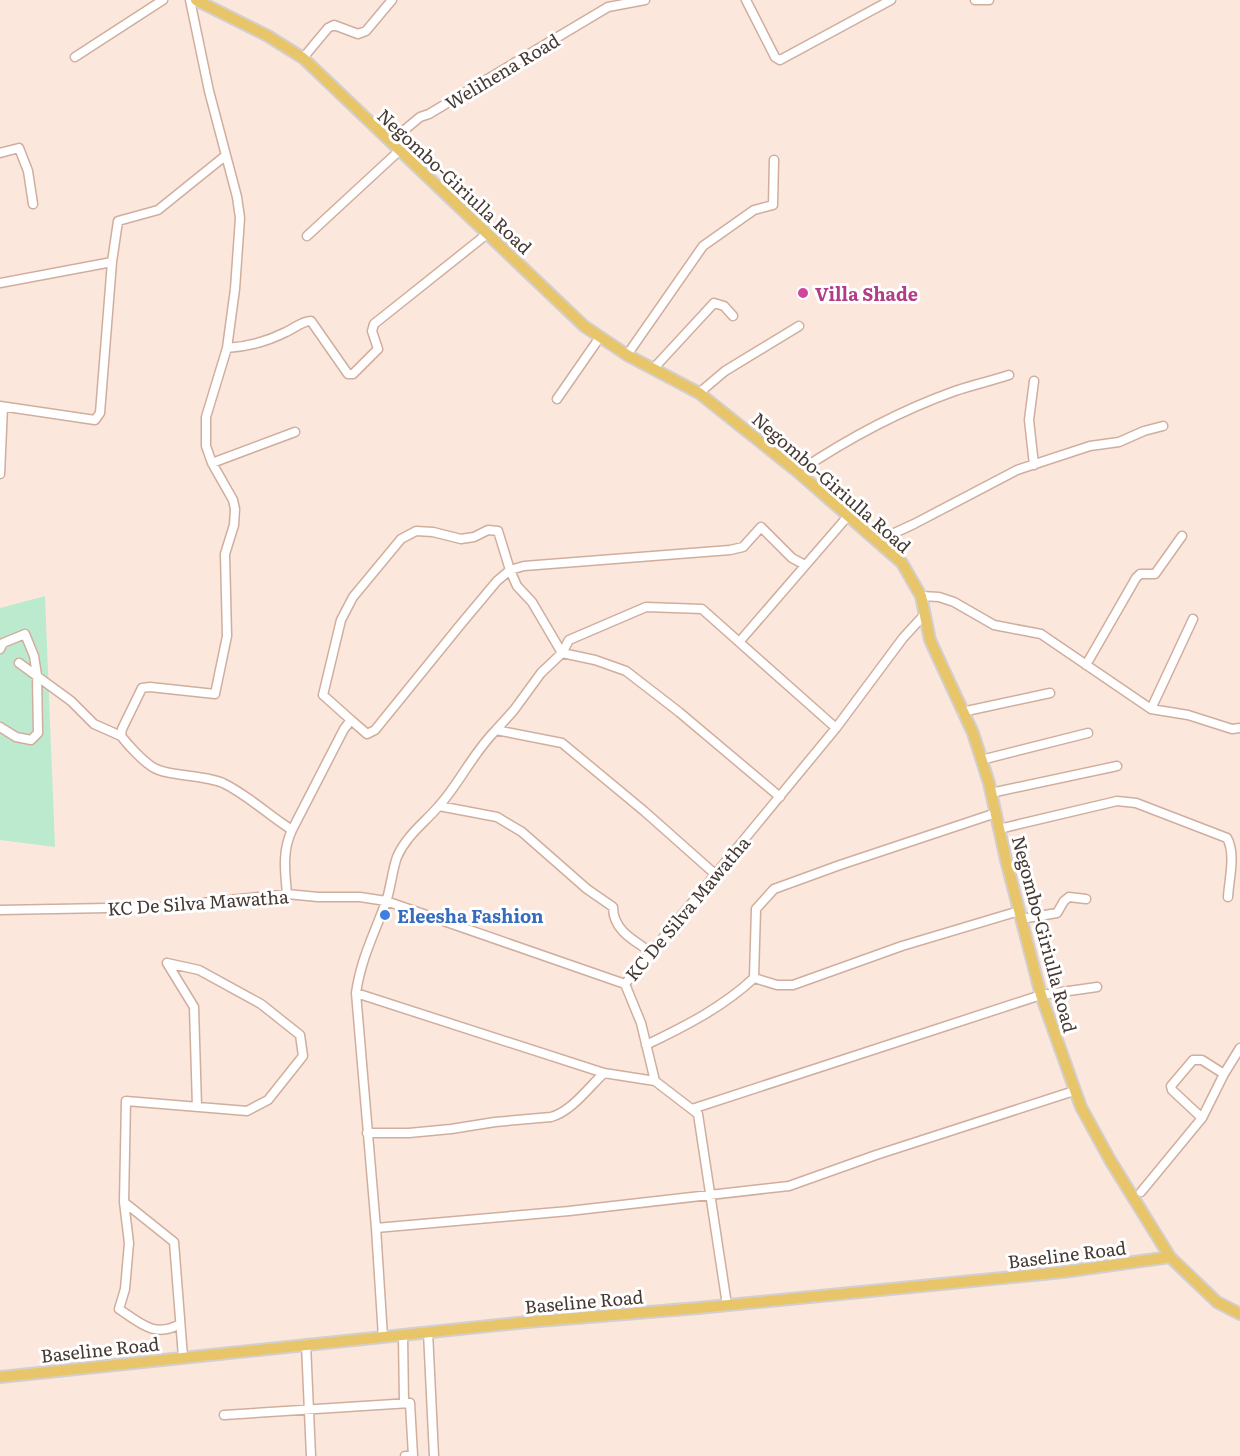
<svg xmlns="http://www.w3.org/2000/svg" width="1240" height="1456" font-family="Literata,serif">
<rect width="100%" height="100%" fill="#fce7dd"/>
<path fill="#bceacf" d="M 45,596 L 55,847 L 0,840 L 0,608 Z"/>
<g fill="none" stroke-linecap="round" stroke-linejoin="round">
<g stroke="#d0ae9e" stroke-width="11">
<path id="minor" d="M 190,0 L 209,91 L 237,197 L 240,218 L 235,289 L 227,348 L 206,417 L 206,446 L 212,463 L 233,500 L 235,509 L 234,525 L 225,554 L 227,636 L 215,694 L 150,687 L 142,688 L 122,729 L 121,736 C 128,745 142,760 151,766 C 166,777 202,774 223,783 C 248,795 268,815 292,830 C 282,851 285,871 287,894
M 746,0 L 775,57 L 780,60 L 891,0
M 975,0 L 989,0
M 75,57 L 163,0
M 303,58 L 328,28 L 334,25 L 358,34 L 366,31 L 392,0
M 390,142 L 420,117 L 429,114 L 608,7 L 645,0
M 0,153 L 19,148 L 28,171 L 33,204
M 307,236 L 399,151
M 0,283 L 112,262
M 227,348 C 246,347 268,341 286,332 C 295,328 302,321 311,321 L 348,374 L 353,374 L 378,349 L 372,331 L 374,324 L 487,234
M 627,355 L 703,246 L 754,210 L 773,205 L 774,160
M 654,368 L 714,303 L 724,306 L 733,316
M 699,393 L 725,371 L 799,326
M 557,399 L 600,337
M 0,406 L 95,420 L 100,413 L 112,262 L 118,221 L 158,210 L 225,156
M 212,463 L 295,432
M 1034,465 L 1029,420 L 1034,381
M 798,472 C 847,439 899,411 955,391 C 972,385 991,381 1009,375
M 0,474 L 3,407
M 877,541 L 914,524 L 1017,470 L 1090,446 L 1119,442 L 1144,431 L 1163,426
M 921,596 L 939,597 L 954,602 L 994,625 L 1041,634 L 1151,709 L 1188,715 L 1232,729 L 1240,728
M 740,641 L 848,516
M 0,649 L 3,643 L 25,634 L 34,656 L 37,675 L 38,733 L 31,740 L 16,737 L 0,727
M 562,653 L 569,640 L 646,607 L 702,609 L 836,728
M 19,663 L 71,701 L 94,724 L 121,736
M 1086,665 L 1136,578 L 1140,574 L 1155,574 L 1182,536
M 1151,709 L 1193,619
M 962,712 L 1050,693
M 351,720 L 323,695 L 341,620 L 353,597 L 401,539 L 416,531 L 433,532 L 461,539 L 474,537 L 488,530 L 498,531 L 510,570 L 524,566 L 730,550 L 743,547 L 761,527 L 792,558 L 805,565
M 496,730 L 514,710 L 541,673 L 562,653 L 595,660 L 626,671 L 679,712 L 780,797
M 981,760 L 1088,733
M 991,793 L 1117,766
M 439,806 L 497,817 L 522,832 L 587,889 L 613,907 C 613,930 633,940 651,952
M 999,829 L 1117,801 L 1136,803 L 1227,838 C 1236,854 1229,879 1228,897
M 292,830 L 344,729 L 351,720 L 367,734 L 375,730 L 461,624 L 497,581 L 510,570 L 517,586 L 532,602 L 562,653
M 0,910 L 162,907 L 287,894 L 318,897 L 360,897 L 386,901 L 625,984 L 836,728 L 903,638 L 925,614
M 1021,919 L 1057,913 L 1064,901 L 1069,897 L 1086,899
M 754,978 L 777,985 L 793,985 L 902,946 L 1019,911
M 625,984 L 641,1023 L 655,1081
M 356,993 L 604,1073 L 655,1081 L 698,1114 L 727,1305
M 646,1045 C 684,1027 723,1007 754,978 L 756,909 L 774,889 L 840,865 L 996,813
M 692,1109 L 1041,995 L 1097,987
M 1202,1118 L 1172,1090 L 1171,1086 L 1193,1060 L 1202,1060 L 1224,1074
M 367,1133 L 409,1133 L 451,1129 L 495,1122 L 551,1117 C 571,1112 589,1087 604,1073
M 1141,1192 L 1202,1118 L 1224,1074 L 1240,1048
M 124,1202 L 129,1243 L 125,1289 L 119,1309 C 141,1324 155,1338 180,1324
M 376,1228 L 569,1211 L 789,1186 L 876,1155 L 1074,1091
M 428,1332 L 434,1456
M 403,1335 L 404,1403
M 383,1337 L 376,1228 L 356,993 C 361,959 374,934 386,902 C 391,887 392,871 397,857 C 406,836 424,823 438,807 C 460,783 472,754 496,730 L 562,743 L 644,811 L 715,874
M 306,1344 L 311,1456
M 183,1357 L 174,1242 L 124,1202 L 126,1101 L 247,1111 L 268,1100 L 303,1056 L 300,1035 L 261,1004 L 199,970 L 167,963 L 194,1007 L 197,1107
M 224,1415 L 410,1403 L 413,1456 L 405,1456"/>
</g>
<g stroke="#d3cfce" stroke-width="14">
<path id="major" d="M 196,0 L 268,36 L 303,58 L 584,326 L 627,355 L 699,393 L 798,472 L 902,563 L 921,596 L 930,640 L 973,733 L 989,783 L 1006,860 L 1041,995 L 1081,1107 L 1110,1160 L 1170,1257 L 1217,1302 L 1240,1314
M 0,1377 L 527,1322 L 698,1308 L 1063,1272 L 1170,1257"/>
</g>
<use href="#minor" stroke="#fff" stroke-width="8"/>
<use href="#major" stroke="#e9c56a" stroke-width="10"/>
</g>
<circle fill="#d1479c" stroke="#fff" stroke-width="2" cx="803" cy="293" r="6"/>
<circle fill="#3f7fe0" stroke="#fff" stroke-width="2" cx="385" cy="915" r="6"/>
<g text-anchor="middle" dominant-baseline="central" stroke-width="6" stroke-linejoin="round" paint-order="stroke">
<g font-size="18" fill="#463932" stroke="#fff">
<text transform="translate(502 71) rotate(-31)">Welihena Road</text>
<text transform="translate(455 181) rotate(43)">Negombo-Giriulla Road</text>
<text transform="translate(832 482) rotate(41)">Negombo-Giriulla Road</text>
<text transform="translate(198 902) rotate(-4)">KC De Silva Mawatha</text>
<text transform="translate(687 908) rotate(-50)">KC De Silva Mawatha</text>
<text transform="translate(1045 934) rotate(75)">Negombo-Giriulla Road</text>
<text transform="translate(1067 1254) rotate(-7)">Baseline Road</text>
<text transform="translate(584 1301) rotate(-5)">Baseline Road</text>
<text transform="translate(100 1349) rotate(-6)">Baseline Road</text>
</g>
<g font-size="18" font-weight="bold" fill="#b23c85" stroke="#fff" text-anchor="start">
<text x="815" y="293">Villa Shade</text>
</g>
<g font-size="18" font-weight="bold" fill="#366cbe" stroke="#fff" text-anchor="start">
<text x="397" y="915">Eleesha Fashion</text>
</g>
</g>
</svg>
